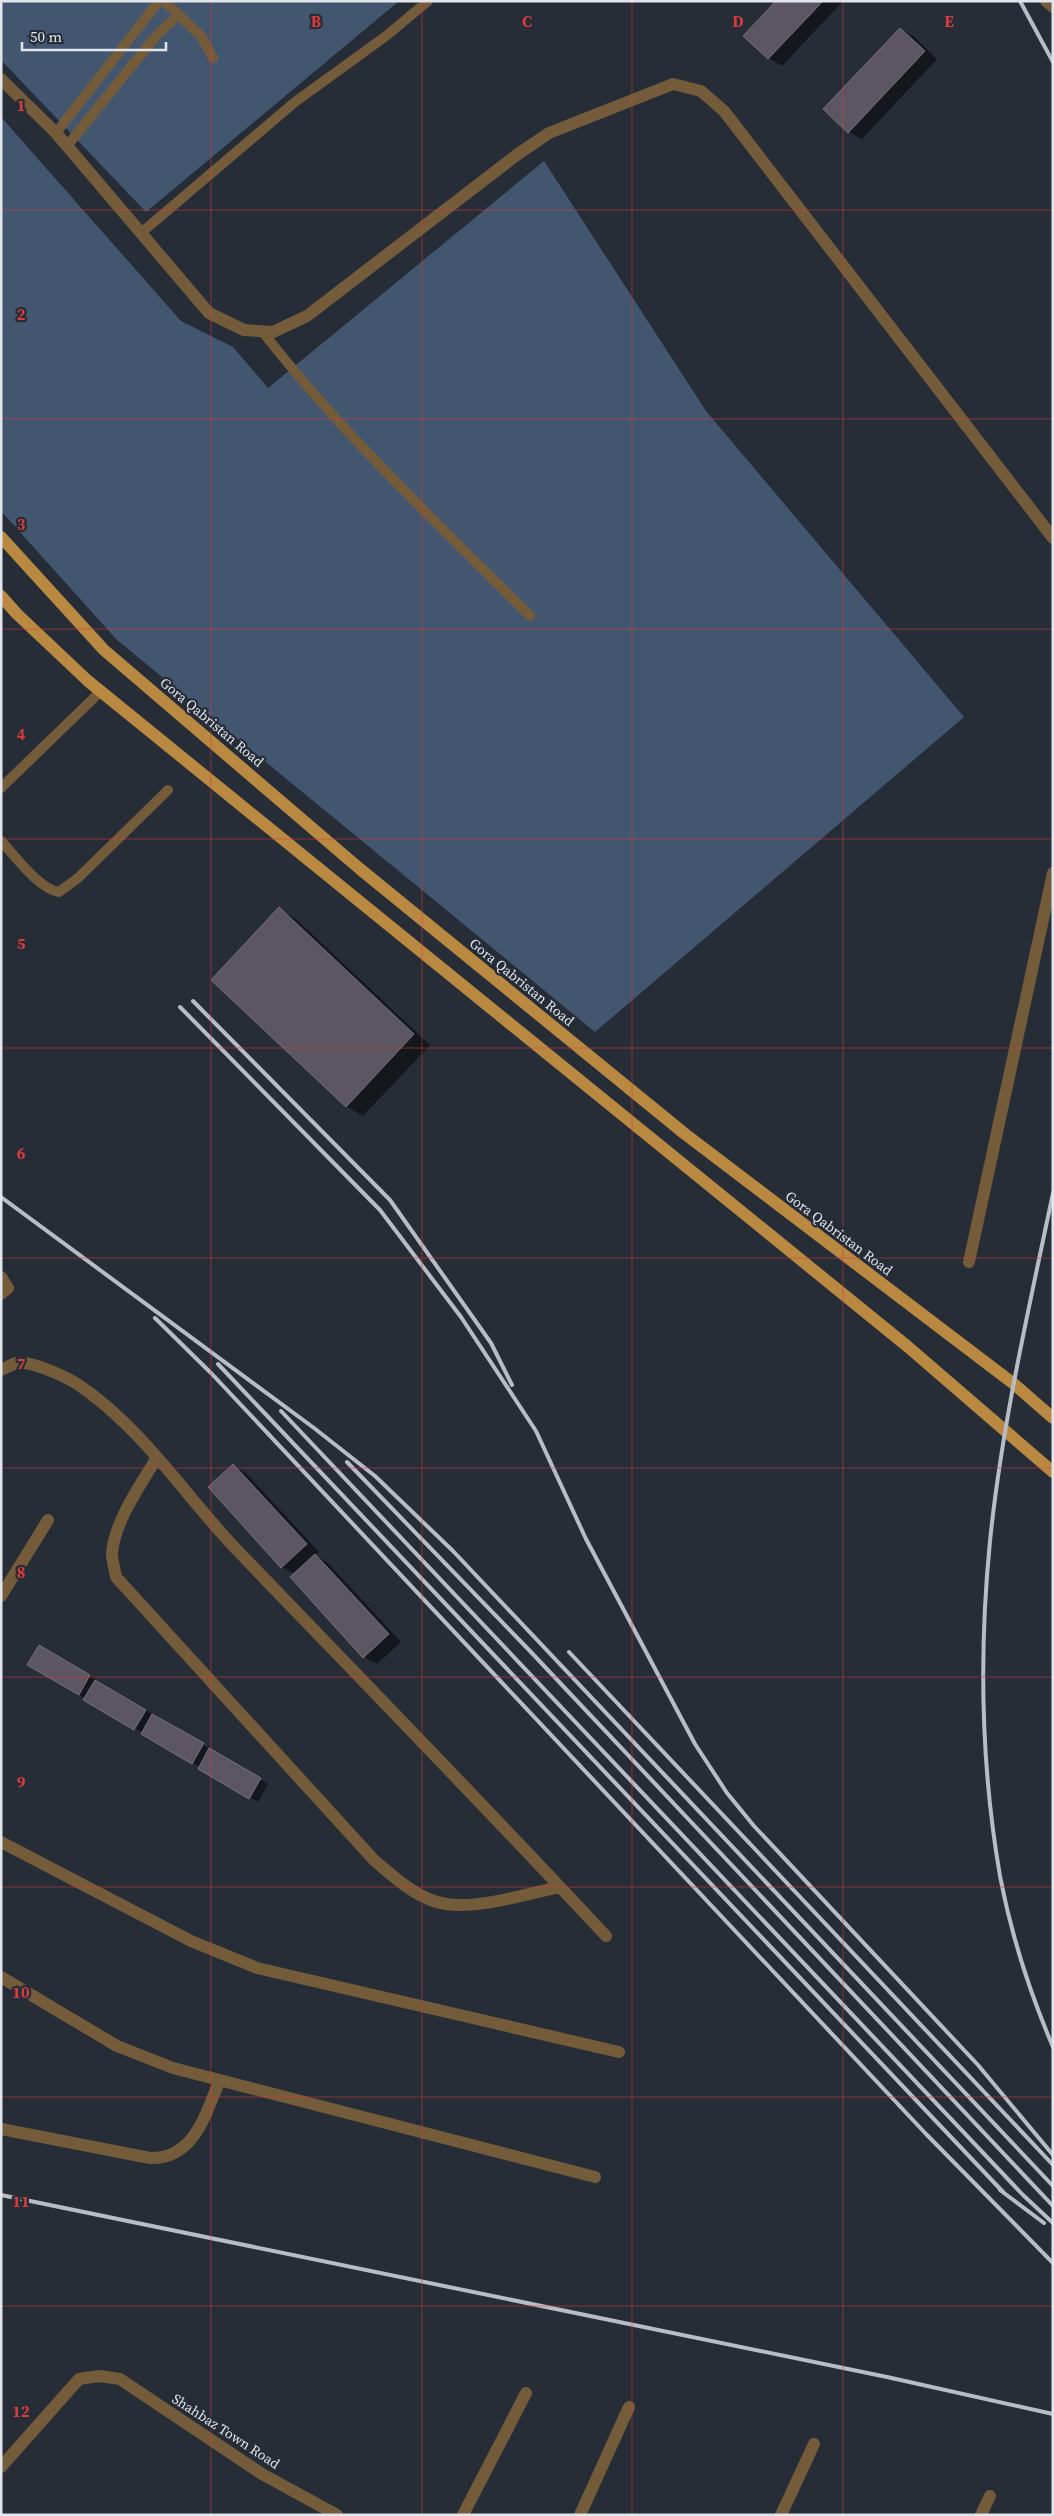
<svg xmlns="http://www.w3.org/2000/svg" width="1054" height="2516" font-family="'Source Serif 4',serif">
<rect width="100%" height="100%" fill="#262d37"/>
<path fill="#435670" d="M 1,1 L 399,1 L 146,212 L 1,60 Z
M 1,117 L 181,321 L 233,347 L 268,388 L 544,161 L 706,411 L 964,717 L 595,1032 L 117,640 L 1,511 Z"/>
<path fill="#0007" d="M 777,1 L 843,1 L 782,66 L 769,58 L 745,36 Z
M 900,29 L 913,36 L 937,59 L 862,139 L 849,132 Z
M 279,909 L 296,919 L 430,1045 L 363,1116 L 346,1106 Z
M 233,1465 L 246,1473 L 319,1552 L 316,1555 L 328,1563 L 401,1642 L 377,1664 L 364,1657 L 295,1574 L 282,1567 Z
M 40,1646 L 268,1784 L 258,1802 L 29,1665 Z"/>
<path fill="#5c5663" stroke="#77717e" d="M 776,1 L 823,1 L 768,59 L 743,36 Z
M 900,28 L 925,51 L 848,133 L 823,109 Z
M 279,907 L 414,1034 L 346,1107 L 211,980 Z
M 233,1464 L 307,1544 L 281,1568 L 208,1487 Z
M 315,1554 L 389,1634 L 363,1658 L 290,1577 Z
M 39,1645 L 90,1675 L 79,1695 L 27,1665 Z
M 95,1680 L 146,1710 L 134,1730 L 83,1700 Z
M 152,1714 L 204,1743 L 192,1764 L 141,1734 Z
M 209,1748 L 261,1778 L 249,1799 L 198,1769 Z"/>
<g fill="none" stroke-linecap="round" stroke-linejoin="round">
<path stroke="#745c3b" stroke-width="10" d="M 164,1 L 201,36 L 213,58
M 56,133 L 159,1
M 67,146 L 156,36 L 179,14
M 141,233 L 295,102 L 386,36 L 428,1
M 262,331 C 342,434 437,523 530,616
M 1,788 L 101,691
M 1,841 C 15,856 39,889 59,892 L 78,878 L 168,790"/>
<path stroke="#745c3b" stroke-width="12" d="M 1046,1 L 1053,7
M 1,79 L 56,133 L 209,313 L 244,330 L 273,332 L 307,316 L 518,154 L 549,133 L 673,84 L 701,91 L 724,111 L 1053,538
M 969,1262 L 1053,873
M 1,1277 L 8,1288 L 1,1294
M 1,1370 C 6,1368 12,1364 17,1363 C 32,1360 71,1379 83,1388 C 142,1429 186,1496 235,1548 C 359,1677 484,1805 606,1936
M 156,1459 C 140,1486 114,1522 112,1554 C 112,1561 115,1570 116,1577 L 374,1860 C 394,1877 418,1900 446,1904 C 480,1909 525,1894 560,1887
M 1,1596 L 48,1520
M 1,1842 L 191,1941 L 257,1968 L 619,2052
M 1,1977 L 117,2046 L 173,2068 L 595,2177
M 1,2129 L 150,2158 C 195,2159 205,2114 220,2080
M 1,2467 L 79,2379 L 99,2376 L 120,2379 L 262,2474 L 337,2515
M 463,2515 L 526,2393
M 580,2515 L 629,2407
M 781,2515 L 814,2444
M 981,2515 L 990,2496"/>
<path stroke="#ba8941" stroke-width="12" d="M 1,537 L 104,650 L 360,869 L 685,1134 L 1014,1384 L 1053,1418
M 1,596 L 17,614 L 88,681 L 907,1346 L 1053,1472"/>
<path stroke="#b8bcc4" stroke-width="4" d="M 1020,1 L 1053,62
M 193,1001 L 390,1200 L 491,1343 L 512,1385
M 180,1007 L 380,1210 L 461,1317 L 536,1431 L 586,1539 L 695,1744 L 727,1793 L 754,1826 L 978,2065 L 1053,2155
M 1053,1193 C 1029,1308 1002,1424 990,1541 C 979,1652 981,1766 1000,1876 C 1011,1934 1030,1993 1053,2047
M 1,1197 L 314,1428 L 375,1476 L 453,1551 L 1053,2186
M 155,1318 L 211,1373 L 926,2134 L 1053,2263
M 218,1364 L 1004,2193
M 281,1411 L 1023,2195 L 1053,2223
M 347,1462 L 529,1650 L 1053,2206
M 569,1652 L 1053,2165
M 1000,2190 L 1044,2223
M 1,2195 L 887,2377 L 1053,2414"/>
</g>
<path fill="none" stroke="#d73b3c" stroke-width="1" stroke-opacity="0.55" d="M 211,1 L 211,2515M 422,1 L 422,2515M 632,1 L 632,2515M 843,1 L 843,2515M 1,210 L 1053,210M 1,419 L 1053,419M 1,629 L 1053,629M 1,839 L 1053,839M 1,1048 L 1053,1048M 1,1258 L 1053,1258M 1,1468 L 1053,1468M 1,1677 L 1053,1677M 1,1887 L 1053,1887M 1,2097 L 1053,2097M 1,2306 L 1053,2306"/>
<g text-anchor="middle" dominant-baseline="central" stroke-width="4.5" stroke-linejoin="round" paint-order="stroke">
<g font-size="14" fill="#e1e5ec" stroke="#262d37">
<text transform="translate(212 722) rotate(40)">Gora Qabristan Road</text>
<text transform="translate(522 982) rotate(39)">Gora Qabristan Road</text>
<text transform="translate(839 1233) rotate(37)">Gora Qabristan Road</text>
<text transform="translate(226 2431) rotate(33)">Shahbaz Town Road</text>
</g>
</g>
<g font-size="16" text-anchor="middle" font-weight="bold" fill="#d73b3c" stroke="#262d37" stroke-width="4.5" stroke-linejoin="round" paint-order="stroke">
<text x="316" y="27">B</text>
<text x="527" y="27">C</text>
<text x="738" y="27">D</text>
<text x="949" y="27">E</text>
<text x="21" y="111">1</text>
<text x="21" y="320">2</text>
<text x="21" y="530">3</text>
<text x="21" y="740">4</text>
<text x="21" y="949">5</text>
<text x="21" y="1159">6</text>
<text x="21" y="1369">7</text>
<text x="21" y="1578">8</text>
<text x="21" y="1788">9</text>
<text x="21" y="1998">10</text>
<text x="21" y="2207">11</text>
<text x="21" y="2417">12</text>
</g>
<rect width="1054" height="2516" fill="none" stroke="#e1e5ec" stroke-width="5"/>
<path d="M22 42v8h144v-8" fill="none" stroke="#e1e5ec" stroke-width="2.5"/>
<text x="30" y="42" font-size="15" fill="#e1e5ec" stroke="#262d37" stroke-width="4" paint-order="stroke">50 m</text>
</svg>
